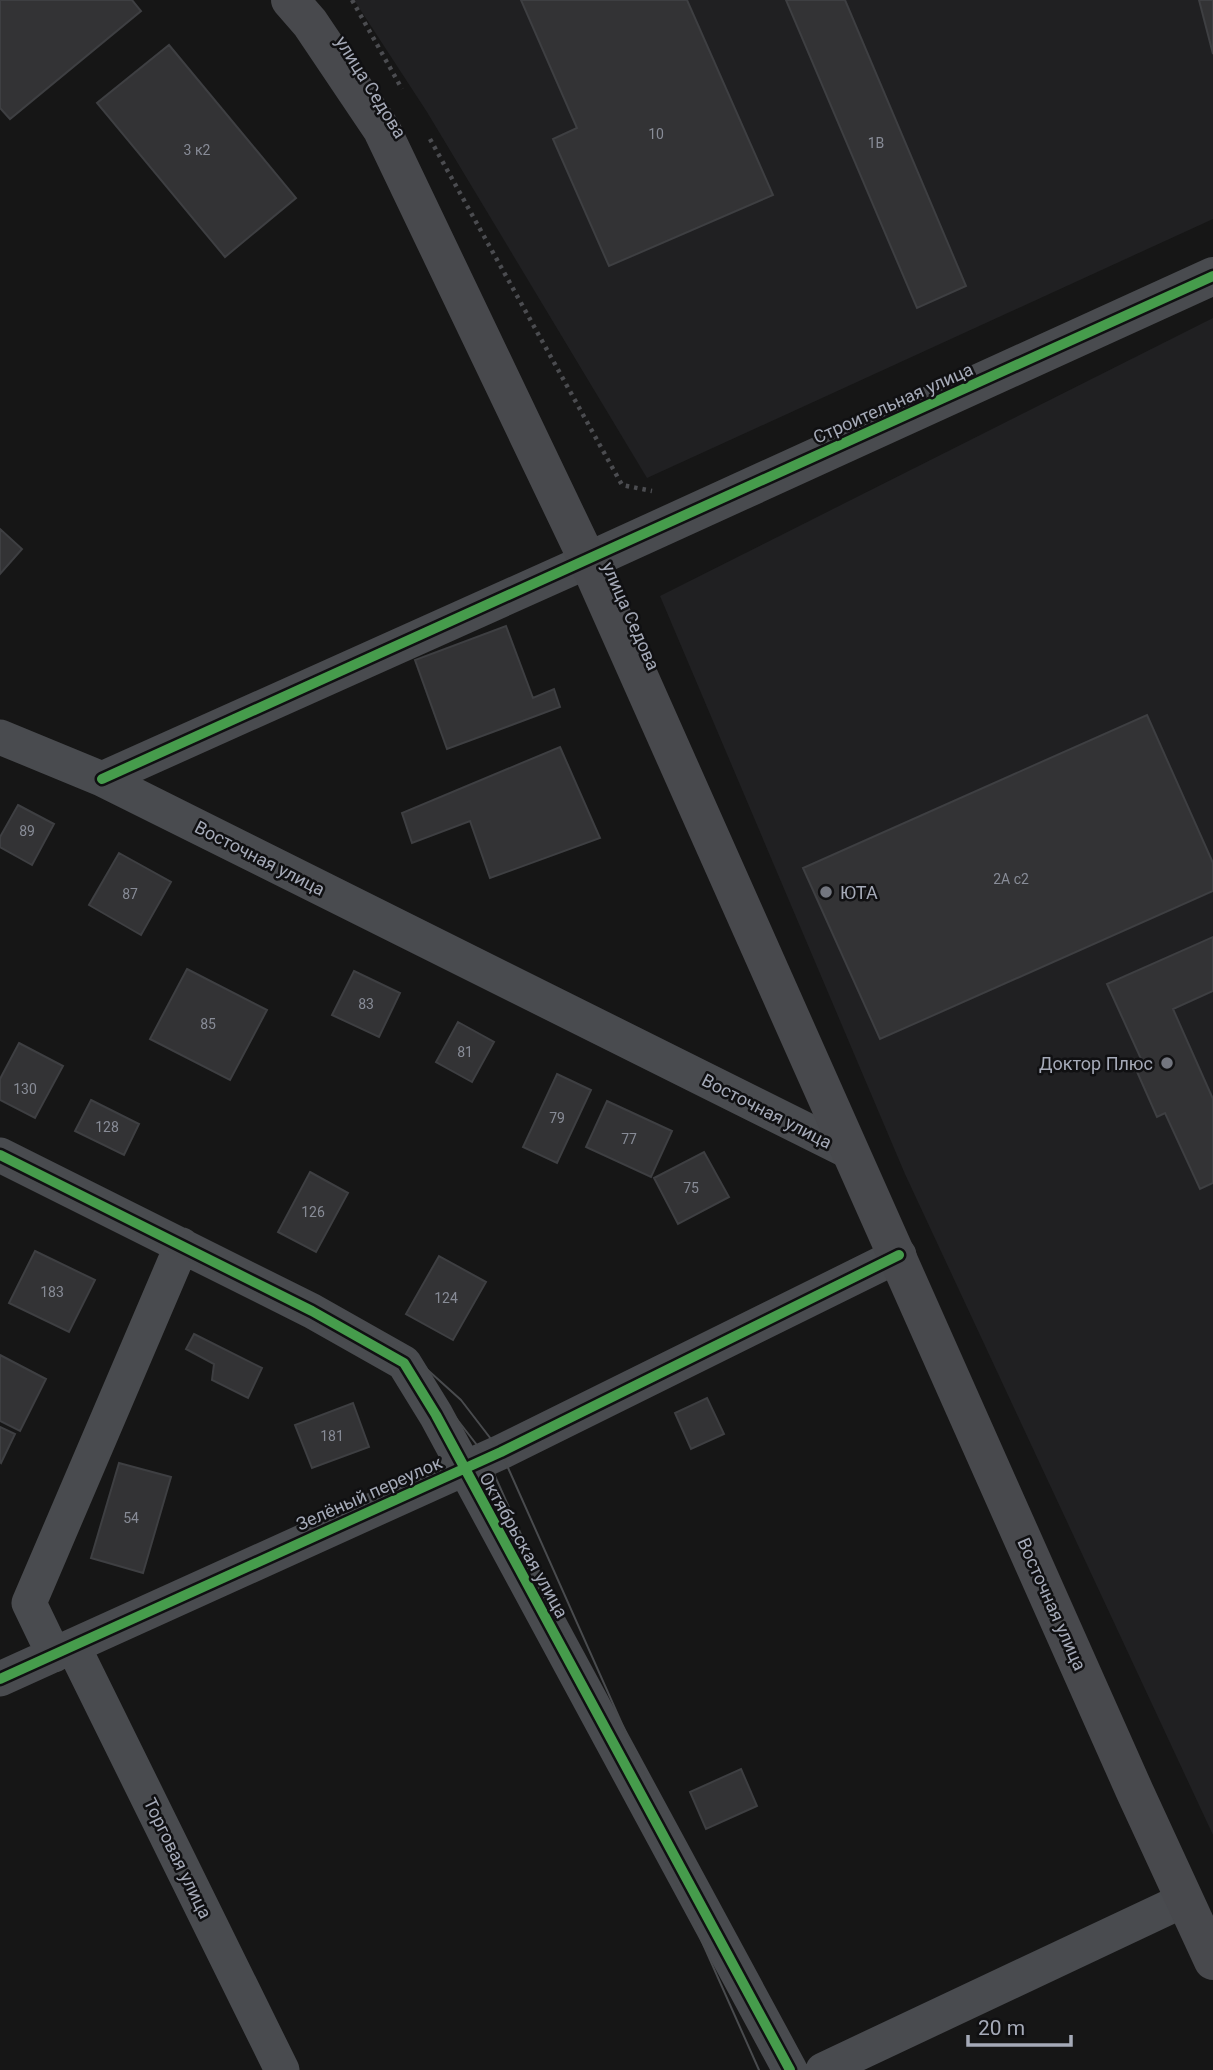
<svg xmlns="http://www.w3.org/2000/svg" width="1213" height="2070" font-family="Roboto,sans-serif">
<rect width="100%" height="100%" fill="#161616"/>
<path fill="#202022" d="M 354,0 L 1213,0 L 1213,219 L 647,478 L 427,112 Z
M 1213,318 L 1213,1835 L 905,1174 L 660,596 Z"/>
<path fill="#333335" stroke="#3e3f42" stroke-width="2" d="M 0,0 L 132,0 L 141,11 L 10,119 L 0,108 Z
M 521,0 L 687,0 L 773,195 L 609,266 L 553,139 L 577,128 Z
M 786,0 L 845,0 L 966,286 L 917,308 Z
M 1199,0 L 1213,0 L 1213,54 Z
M 169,45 L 296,198 L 225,257 L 97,103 Z
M 0,529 L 22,549 L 0,574 Z
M 506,626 L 533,698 L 554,689 L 560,707 L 447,749 L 415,660 Z
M 1147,715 L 1213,863 L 1213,891 L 880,1039 L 803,868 Z
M 560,747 L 600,838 L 490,878 L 470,821 L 412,843 L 402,813 Z
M 18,805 L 54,824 L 32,865 L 0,847 L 0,837 Z
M 119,853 L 171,882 L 141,935 L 89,905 Z
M 1213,937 L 1213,991 L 1173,1009 L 1213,1099 L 1213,1183 L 1200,1189 L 1165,1113 L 1157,1117 L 1134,1065 L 1142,1061 L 1107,984 Z
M 187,969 L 267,1010 L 230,1080 L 150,1039 Z
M 354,971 L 400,993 L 379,1037 L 332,1015 Z
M 458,1022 L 494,1042 L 472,1082 L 436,1062 Z
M 19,1043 L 63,1066 L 35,1118 L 0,1100 L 0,1079 Z
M 557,1074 L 591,1090 L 557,1163 L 523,1147 Z
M 91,1100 L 139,1124 L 124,1155 L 75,1131 Z
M 607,1101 L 672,1131 L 651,1177 L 586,1147 Z
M 704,1152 L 729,1197 L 678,1224 L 654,1178 Z
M 310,1172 L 348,1193 L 316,1252 L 278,1232 Z
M 35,1251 L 95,1280 L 69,1332 L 9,1303 Z
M 439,1256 L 486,1282 L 453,1340 L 406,1314 Z
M 194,1334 L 262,1368 L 248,1398 L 212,1380 L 214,1364 L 186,1349 Z
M 0,1355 L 46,1379 L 20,1431 L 0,1421 Z
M 707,1398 L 724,1434 L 691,1449 L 675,1413 Z
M 353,1403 L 369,1447 L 312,1468 L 295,1425 Z
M 0,1427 L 15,1434 L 1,1463 L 0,1462 Z
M 119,1463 L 171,1477 L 143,1573 L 91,1558 Z
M 741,1769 L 757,1806 L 706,1829 L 690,1792 Z"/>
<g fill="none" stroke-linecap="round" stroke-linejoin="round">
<path stroke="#4b4c50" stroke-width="4.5" stroke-dasharray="3.5 5" stroke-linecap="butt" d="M 352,0 L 402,89
M 430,139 L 622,485 L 652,491"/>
<path stroke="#494b4f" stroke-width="35" d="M 0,737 L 102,779 L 850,1152
M 102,779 L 588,561
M 0,1155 L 312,1311 L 404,1363 L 436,1415 L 790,2070
M 73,1646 L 282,2070
M 54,1655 L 29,1603 L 182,1245
M 0,1679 L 501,1452 L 899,1255
M 823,2070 L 1184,1900"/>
<path stroke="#494b4f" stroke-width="38" d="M 588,561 L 1213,276"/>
<path stroke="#48494d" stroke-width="38" d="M 290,0 L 310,23 L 382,130 L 588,561 L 1135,1792 L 1213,1961"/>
<path stroke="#494b4e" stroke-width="2" d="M 0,1148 L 410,1354 L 461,1400 L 501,1452 L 776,2070
M 0,1165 L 401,1367 L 449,1409 L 487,1458 L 759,2070"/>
<g stroke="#101012" stroke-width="15">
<path id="cycleway" d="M 102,779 L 1213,276
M 0,1155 L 312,1311 L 404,1363 L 436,1415 L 790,2070
M 0,1679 L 501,1452 L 899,1255"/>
</g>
<use href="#cycleway" stroke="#469c4c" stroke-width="10"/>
</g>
<g fill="#73767f" stroke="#101012" stroke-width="2.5">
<circle cx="826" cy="892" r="7"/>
<circle cx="1167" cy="1063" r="7"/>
</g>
<g text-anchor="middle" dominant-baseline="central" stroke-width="5" stroke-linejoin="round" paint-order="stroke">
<g font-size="14" fill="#888c97">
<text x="656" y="134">10</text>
<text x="876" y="143">1В</text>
<text x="197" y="150">3 к2</text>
<text x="27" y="831">89</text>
<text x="1011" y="879">2А с2</text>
<text x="130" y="894">87</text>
<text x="366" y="1004">83</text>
<text x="208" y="1024">85</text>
<text x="465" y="1052">81</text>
<text x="25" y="1089">130</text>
<text x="557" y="1118">79</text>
<text x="107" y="1127">128</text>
<text x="629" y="1139">77</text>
<text x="691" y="1188">75</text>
<text x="313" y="1212">126</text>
<text x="52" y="1292">183</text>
<text x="446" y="1298">124</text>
<text x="332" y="1436">181</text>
<text x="131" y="1518">54</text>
</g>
<g font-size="18" fill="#a5aab8" stroke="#101012">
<text transform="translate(371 87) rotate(58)">улица Седова</text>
<text transform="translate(893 403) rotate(-24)">Строительная улица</text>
<text transform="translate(631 616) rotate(66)">улица Седова</text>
<text transform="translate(260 858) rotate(27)">Восточная улица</text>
<text transform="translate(767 1111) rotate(27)">Восточная улица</text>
<text transform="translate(369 1493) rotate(-24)">Зелёный переулок</text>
<text transform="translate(524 1545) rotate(61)">Октябрьская улица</text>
<text transform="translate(1052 1604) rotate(66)">Восточная улица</text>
<text transform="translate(178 1858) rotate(64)">Торговая улица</text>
</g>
<g font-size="18" fill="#a5aab8" stroke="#101012" text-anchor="start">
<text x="840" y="892">ЮТА</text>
<text x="1153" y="1063" text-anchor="end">Доктор Плюс</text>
</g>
</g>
<path d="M968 2035v10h103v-10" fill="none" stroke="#a5aab8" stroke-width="3.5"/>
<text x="978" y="2035" font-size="21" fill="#a5aab8" stroke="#101012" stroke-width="5" paint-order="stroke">20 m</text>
</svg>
